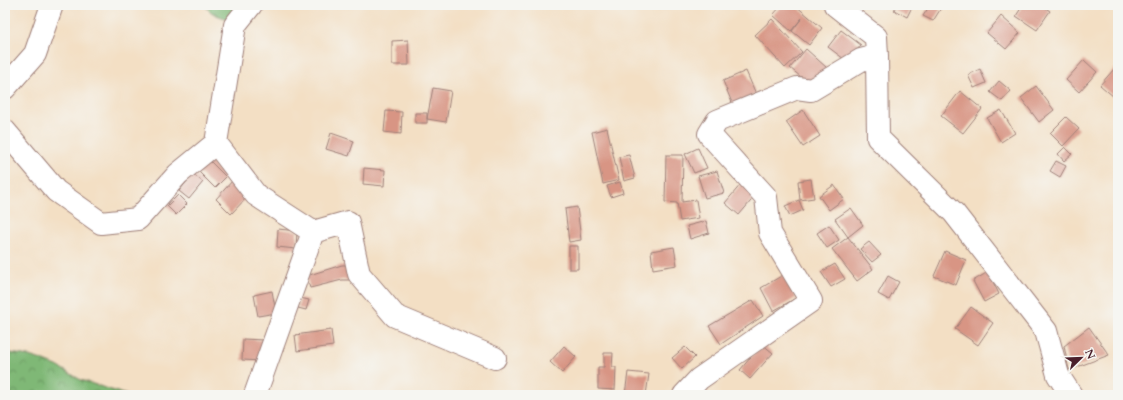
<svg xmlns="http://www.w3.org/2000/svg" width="1123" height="400" font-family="Cardo,serif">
<defs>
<pattern id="forest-crowns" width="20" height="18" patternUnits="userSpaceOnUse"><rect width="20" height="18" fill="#7fb876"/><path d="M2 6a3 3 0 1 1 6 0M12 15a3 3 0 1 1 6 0" fill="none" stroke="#6a9561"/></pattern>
</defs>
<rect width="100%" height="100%" fill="#f6f6f2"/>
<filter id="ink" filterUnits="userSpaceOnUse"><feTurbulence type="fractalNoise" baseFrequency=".025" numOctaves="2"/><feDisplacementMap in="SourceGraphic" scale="8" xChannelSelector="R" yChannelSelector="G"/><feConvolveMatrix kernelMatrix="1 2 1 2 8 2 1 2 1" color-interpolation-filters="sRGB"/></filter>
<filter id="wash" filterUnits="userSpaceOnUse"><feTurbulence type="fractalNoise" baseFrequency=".012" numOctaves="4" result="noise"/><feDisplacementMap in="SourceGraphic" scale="16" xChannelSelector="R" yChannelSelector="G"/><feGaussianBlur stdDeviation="0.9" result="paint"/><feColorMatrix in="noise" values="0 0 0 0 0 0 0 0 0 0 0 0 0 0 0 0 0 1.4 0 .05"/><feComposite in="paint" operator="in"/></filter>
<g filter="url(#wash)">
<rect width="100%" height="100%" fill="#f3dfc4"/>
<path fill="url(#forest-crowns)" stroke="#646c50" d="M 205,5 L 252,5 L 228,19 C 219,16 210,14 205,5 Z
M 5,352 L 29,356 L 42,360 L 57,366 L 81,380 L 127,395 L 5,395 Z"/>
<g id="blocks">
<path fill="#d89584" d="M 653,5 L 665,5 L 663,9 Z
M 734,5 L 743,5 L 739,9 Z
M 782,5 L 795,5 L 822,28 L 809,45 L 792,31 L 802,18 L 791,31 L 773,15 Z
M 897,5 L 913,5 L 907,17 L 894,10 Z
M 930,5 L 943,5 L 933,21 L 923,16 Z
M 1023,5 L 1041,5 L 1050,11 L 1037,30 L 1016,16 Z
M 1001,16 L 1020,33 L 1006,49 L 987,33 Z
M 772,19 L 802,52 L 785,68 L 755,35 Z
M 841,30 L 861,45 L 848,62 L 828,47 Z
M 408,40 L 409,65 L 392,65 L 392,41 Z
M 806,49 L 827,68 L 812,86 L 790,68 Z
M 1084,60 L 1097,72 L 1079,92 L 1066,80 Z
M 1115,68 L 1118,71 L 1118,93 L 1114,97 L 1100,85 Z
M 980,69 L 986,83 L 974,88 L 968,75 Z
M 746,71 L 756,94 L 733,105 L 723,81 Z
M 999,81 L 1011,91 L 1002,101 L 990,92 Z
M 1036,86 L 1054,110 L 1039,122 L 1021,98 Z
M 433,88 L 451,91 L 446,122 L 427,119 Z
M 960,91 L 982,109 L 963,133 L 941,116 Z
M 803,110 L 820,136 L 803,147 L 786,122 Z
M 1001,110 L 1015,133 L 1001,142 L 987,118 Z
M 386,111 L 402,112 L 401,134 L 384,132 Z
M 415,113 L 427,113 L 427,123 L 415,123 Z
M 1066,117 L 1079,129 L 1063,146 L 1050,133 Z
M 607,128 L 619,180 L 603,184 L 592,132 Z
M 331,133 L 354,141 L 349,156 L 326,149 Z
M 1065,147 L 1072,154 L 1064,161 L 1058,154 Z
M 698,148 L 707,168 L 694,173 L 685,154 Z
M 629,155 L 635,178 L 624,181 L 619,157 Z
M 666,155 L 683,155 L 682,202 L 696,200 L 699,218 L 680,221 L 677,203 L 665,202 Z
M 209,160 L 226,177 L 215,188 L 198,171 Z
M 1056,161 L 1066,166 L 1060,177 L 1050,171 Z
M 364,168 L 385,170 L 384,186 L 363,184 Z
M 717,171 L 724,193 L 705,198 L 698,176 Z
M 193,174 L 203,182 L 189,199 L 179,191 Z
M 811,179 L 814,198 L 800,200 L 798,181 Z
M 233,180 L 249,195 L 231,214 L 216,199 Z
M 620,182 L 623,193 L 611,197 L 607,186 Z
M 742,183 L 756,195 L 739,215 L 725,203 Z
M 834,185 L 844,199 L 829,210 L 819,196 Z
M 178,195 L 187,204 L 176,215 L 167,206 Z
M 799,200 L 803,210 L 790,216 L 785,206 Z
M 577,207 L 581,240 L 569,242 L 565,209 Z
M 851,208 L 863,225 L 848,237 L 835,219 Z
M 706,221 L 709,233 L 690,239 L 687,226 Z
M 829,225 L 839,240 L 827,248 L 817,233 Z
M 278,229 L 297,231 L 296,249 L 277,247 Z
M 848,237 L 873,269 L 857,281 L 832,249 Z
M 869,242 L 881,255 L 872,262 L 860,249 Z
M 569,246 L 578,246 L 578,269 L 569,269 Z
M 674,247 L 677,265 L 653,269 L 651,251 Z
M 945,251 L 966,260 L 956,285 L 934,276 Z
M 835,264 L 845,279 L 831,287 L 821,272 Z
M 342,265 L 353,265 L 353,280 L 342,280 L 310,288 L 306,276 Z
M 988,272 L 999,294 L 984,302 L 973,281 Z
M 783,275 L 796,298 L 773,311 L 761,288 Z
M 888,276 L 899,282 L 889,300 L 878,294 Z
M 272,291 L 276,313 L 258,316 L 254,295 Z
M 300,298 L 309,300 L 306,310 L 298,308 Z
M 753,300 L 763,316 L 721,344 L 709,326 Z
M 971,307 L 993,323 L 978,345 L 955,329 Z
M 1089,327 L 1109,355 L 1069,370 L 1064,346 Z
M 331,330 L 333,346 L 297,351 L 295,335 Z
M 243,339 L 263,340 L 262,361 L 242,360 Z
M 762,344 L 773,353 L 750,379 L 740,370 Z
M 564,346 L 576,357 L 562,373 L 550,362 Z
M 685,347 L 695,357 L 682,369 L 672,358 Z
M 604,353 L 613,353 L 612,367 L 616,367 L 615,390 L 598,389 L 598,367 L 604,367 Z
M 628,372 L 649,374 L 646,395 L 625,395 Z"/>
</g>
</g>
<g filter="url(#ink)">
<use href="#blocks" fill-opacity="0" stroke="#9e7f78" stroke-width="1"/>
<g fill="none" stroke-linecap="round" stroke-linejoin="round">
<g stroke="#9e7f78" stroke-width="24">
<path id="minor" d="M 877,56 L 878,138 L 954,213 L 1046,331 L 1058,375 L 1071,395
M 5,88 L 35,54 L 52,5
M 5,131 L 56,191 L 101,223 L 138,219 L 178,174 L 216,143 L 235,25 L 251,5
M 216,143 L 256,195 L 313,232
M 255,395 L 313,232 L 348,222 L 359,274 L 395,316 L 495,358
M 684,395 L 699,379 L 811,301 L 770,233 L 766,197 L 709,134 L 717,121 L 797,88 L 811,90 L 861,60 L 877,56 L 876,37 L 835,5"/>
</g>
<use href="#minor" stroke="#fff" stroke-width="22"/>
</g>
</g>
<rect width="1123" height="400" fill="none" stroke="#f6f6f2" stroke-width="20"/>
<g transform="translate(1081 358) rotate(67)" stroke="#f6f6f2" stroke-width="3" paint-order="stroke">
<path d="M0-3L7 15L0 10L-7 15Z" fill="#4a1f2b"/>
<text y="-6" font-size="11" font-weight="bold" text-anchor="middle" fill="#4a1f2b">N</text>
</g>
</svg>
